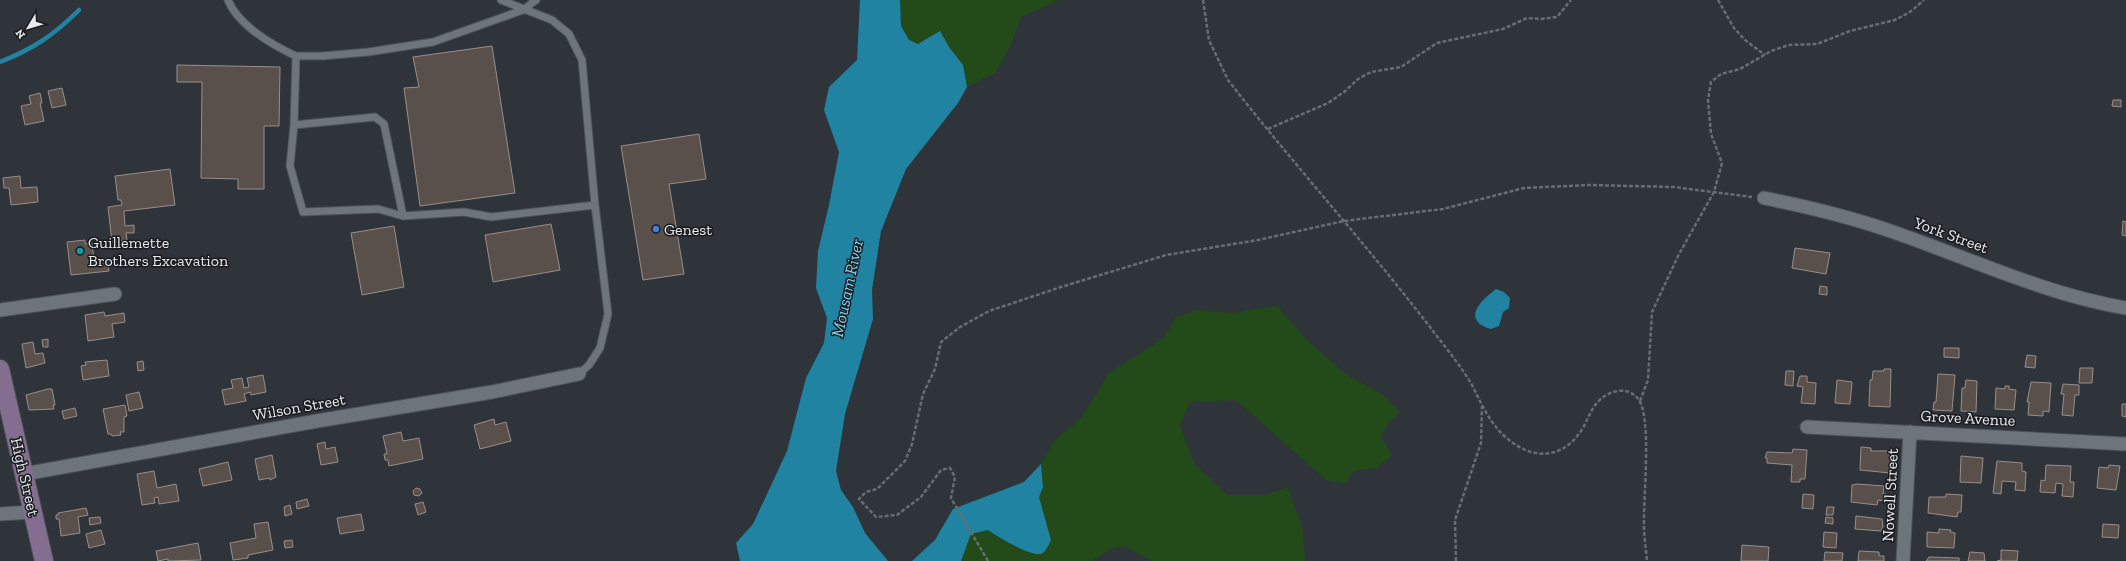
<svg xmlns="http://www.w3.org/2000/svg" width="2126" height="561" font-family="'Zilla Slab',serif">
<rect width="100%" height="100%" fill="#2e343a"/>
<path fill="#224b19" d="M 900,0 L 1059,0 L 1021,17 L 1010,47 L 995,73 L 967,87 L 963,65 L 949,47 L 940,32 L 918,44 L 908,40 L 901,26 Z
M 1277,306 L 1309,342 L 1346,374 L 1383,395 L 1400,412 L 1389,423 L 1381,436 L 1392,455 L 1377,468 L 1353,471 L 1346,483 L 1326,480 L 1236,400 L 1190,402 L 1180,426 L 1194,463 L 1227,495 L 1265,495 L 1288,487 L 1302,527 L 1305,561 L 1152,561 L 1124,546 L 1111,549 L 1092,561 L 961,561 L 971,534 L 988,530 L 1017,548 L 1051,540 L 1039,497 L 1043,487 L 1041,464 L 1053,442 L 1082,417 L 1109,373 L 1164,338 L 1175,318 L 1195,310 L 1233,313 Z"/>
<path fill="#2083a2" d="M 860,0 L 900,0 L 901,26 L 909,40 L 918,44 L 940,31 L 949,47 L 963,65 L 967,87 L 958,103 L 906,169 L 881,231 L 872,290 L 873,319 L 845,414 L 836,471 L 841,490 L 853,507 L 865,533 L 888,561 L 740,561 L 736,543 L 753,524 L 787,451 L 806,378 L 824,343 L 827,318 L 816,288 L 818,251 L 829,205 L 839,152 L 824,110 L 829,87 L 857,60 Z
M 1496,289 L 1504,292 L 1510,298 L 1509,308 L 1503,312 L 1499,326 L 1491,329 C 1461,320 1480,301 1496,289 Z
M 1041,464 L 1043,487 L 1039,497 L 1051,540 C 1049,544 1046,551 1043,553 C 1033,559 997,536 988,530 L 971,534 L 961,561 L 912,561 L 935,540 L 953,509 L 1024,482 Z"/>
<g fill="none" stroke-linecap="round" stroke-linejoin="round">
<path stroke="#2083a2" stroke-width="4.5" d="M 0,62 C 33,49 54,35 79,10"/>
</g>
<path fill="#59504c" stroke="#998e8a" d="M 492,46 L 515,193 L 420,206 L 404,88 L 419,87 L 413,57 Z
M 177,65 L 280,67 L 279,126 L 264,126 L 264,189 L 238,189 L 238,179 L 201,178 L 202,82 L 177,82 Z
M 62,88 L 66,105 L 52,108 L 48,91 Z
M 40,93 L 42,103 L 40,103 L 44,121 L 25,125 L 21,106 L 31,104 L 29,96 Z
M 2113,100 L 2121,100 L 2121,107 L 2112,106 Z
M 699,134 L 706,179 L 669,184 L 684,274 L 643,280 L 621,146 Z
M 170,169 L 175,205 L 124,211 L 125,226 L 134,225 L 134,233 L 126,233 L 127,240 L 112,242 L 108,207 L 122,205 L 121,200 L 118,200 L 115,176 Z
M 20,176 L 21,188 L 37,187 L 38,202 L 11,205 L 9,188 L 4,188 L 3,178 Z
M 2123,221 L 2126,222 L 2126,236 L 2122,235 Z
M 551,224 L 560,270 L 493,282 L 485,235 Z
M 394,226 L 404,287 L 362,295 L 351,233 Z
M 85,240 L 85,244 L 92,243 L 94,260 L 107,259 L 109,271 L 71,275 L 67,242 Z
M 1795,248 L 1830,253 L 1826,274 L 1792,268 Z
M 1820,286 L 1827,287 L 1827,295 L 1819,294 Z
M 104,312 L 105,316 L 124,313 L 125,322 L 112,324 L 114,337 L 88,341 L 85,315 Z
M 48,339 L 48,347 L 43,347 L 42,340 Z
M 33,342 L 35,354 L 43,353 L 45,363 L 26,368 L 22,344 Z
M 1944,348 L 1959,348 L 1959,358 L 1944,357 Z
M 2027,355 L 2036,356 L 2035,368 L 2025,367 Z
M 107,360 L 109,376 L 83,380 L 81,366 L 86,365 L 85,362 Z
M 143,361 L 144,370 L 138,371 L 137,362 Z
M 2080,368 L 2093,368 L 2092,383 L 2079,383 Z
M 1884,369 L 1891,369 L 1890,407 L 1869,406 L 1870,380 L 1872,380 L 1873,371 L 1884,371 Z
M 1786,371 L 1794,371 L 1793,386 L 1785,385 Z
M 1938,374 L 1955,375 L 1952,411 L 1933,410 L 1934,402 L 1936,402 Z
M 263,375 L 266,392 L 251,395 L 250,392 L 244,394 L 246,401 L 225,405 L 222,390 L 233,388 L 231,380 L 242,378 L 244,388 L 249,387 L 247,378 Z
M 1800,376 L 1807,376 L 1807,382 L 1816,383 L 1815,404 L 1801,403 L 1803,387 L 1797,386 Z
M 1837,380 L 1852,382 L 1850,404 L 1835,403 Z
M 1966,380 L 1977,381 L 1976,412 L 1961,411 L 1962,388 L 1965,388 Z
M 2031,382 L 2051,383 L 2049,412 L 2043,411 L 2043,416 L 2028,415 L 2029,402 L 2027,402 Z
M 2063,384 L 2079,385 L 2079,395 L 2075,395 L 2073,416 L 2062,415 L 2064,394 L 2061,394 Z
M 2005,386 L 2009,386 L 2009,389 L 2016,390 L 2014,410 L 1995,409 L 1996,388 L 2005,389 Z
M 48,389 L 52,389 L 55,405 L 53,405 L 54,409 L 29,410 L 26,395 Z
M 139,392 L 143,408 L 129,411 L 126,395 Z
M 2122,404 L 2126,404 L 2126,417 L 2122,416 Z
M 125,405 L 127,416 L 124,417 L 124,432 L 120,432 L 121,435 L 112,436 L 111,434 L 108,434 L 103,409 Z
M 75,408 L 77,416 L 64,419 L 62,411 Z
M 494,419 L 495,425 L 506,422 L 511,441 L 480,449 L 474,425 Z
M 401,432 L 403,441 L 419,438 L 423,459 L 389,466 L 388,460 L 385,460 L 384,454 L 387,454 L 383,436 Z
M 325,442 L 326,449 L 335,447 L 338,462 L 321,465 L 317,444 Z
M 1861,447 L 1871,448 L 1871,451 L 1891,451 L 1890,473 L 1860,470 Z
M 1793,449 L 1807,450 L 1805,479 L 1800,479 L 1800,482 L 1791,482 L 1792,465 L 1767,463 L 1767,458 L 1765,458 L 1767,452 L 1792,453 Z
M 272,455 L 276,477 L 270,480 L 270,478 L 259,480 L 255,459 Z
M 1961,456 L 1983,458 L 1981,483 L 1960,482 Z
M 1997,461 L 2022,463 L 2022,471 L 2026,472 L 2025,491 L 2015,490 L 2016,482 L 2002,481 L 2001,494 L 1993,493 Z
M 228,462 L 232,480 L 203,486 L 199,469 Z
M 2046,465 L 2071,466 L 2070,482 L 2074,482 L 2073,497 L 2062,496 L 2063,484 L 2056,483 L 2055,493 L 2040,492 L 2041,480 L 2045,481 Z
M 2109,465 L 2120,466 L 2116,490 L 2097,488 L 2099,467 L 2108,468 Z
M 154,471 L 157,488 L 176,484 L 179,501 L 159,504 L 158,497 L 154,498 L 155,503 L 142,505 L 137,474 Z
M 1857,484 L 1884,486 L 1883,494 L 1886,494 L 1886,501 L 1878,500 L 1877,505 L 1851,502 L 1852,485 Z
M 416,488 L 420,489 L 422,493 L 419,496 L 414,495 L 413,491 Z
M 1803,494 L 1814,495 L 1813,509 L 1802,508 Z
M 1946,494 L 1962,495 L 1961,512 L 1958,512 L 1957,517 L 1928,513 L 1929,497 L 1946,497 Z
M 307,499 L 309,506 L 297,509 L 296,502 Z
M 423,502 L 426,512 L 418,515 L 415,504 Z
M 290,505 L 292,514 L 285,516 L 284,507 Z
M 1827,507 L 1834,507 L 1833,515 L 1826,515 Z
M 86,508 L 88,515 L 78,517 L 80,533 L 61,536 L 59,519 L 56,519 L 56,515 L 58,515 L 58,513 Z
M 361,514 L 364,530 L 340,534 L 337,518 Z
M 1856,516 L 1882,519 L 1883,527 L 1881,531 L 1855,529 Z
M 100,517 L 101,523 L 90,525 L 89,518 Z
M 1826,517 L 1833,518 L 1833,524 L 1825,523 Z
M 268,522 L 273,550 L 248,555 L 248,558 L 233,560 L 230,543 L 256,538 L 254,524 Z
M 2103,524 L 2119,525 L 2118,538 L 2102,537 Z
M 1939,529 L 1951,530 L 1950,532 L 1955,533 L 1954,548 L 1927,547 L 1927,532 L 1939,533 Z
M 101,530 L 105,544 L 89,548 L 86,534 Z
M 1824,532 L 1837,533 L 1836,548 L 1823,547 Z
M 292,540 L 293,547 L 285,548 L 284,541 Z
M 198,543 L 201,560 L 168,561 L 168,559 L 158,561 L 156,551 Z
M 1742,545 L 1769,547 L 1768,561 L 1741,561 Z
M 2001,550 L 2018,551 L 2017,561 L 1997,561 L 2001,560 Z
M 1859,551 L 1879,552 L 1879,556 L 1884,556 L 1884,561 L 1858,561 Z
M 1825,552 L 1843,553 L 1842,561 L 1824,561 Z
M 1970,552 L 1984,553 L 1985,561 L 1968,561 Z
M 1929,557 L 1959,558 L 1959,561 L 1926,561 Z"/>
<g fill="none" stroke-linecap="round" stroke-linejoin="round">
<g stroke="#4c5257" stroke-width="9">
<path id="lane" d="M 228,0 C 238,25 272,45 296,56 L 294,125 L 290,166 L 303,212 L 378,209 L 403,216 L 464,212 L 491,217 L 595,205
M 501,0 L 552,20 L 569,34 L 582,60 L 595,205 L 608,314 L 600,348 L 589,365 L 579,374
M 296,56 L 322,56 L 368,52 L 433,42 L 523,10 L 536,0
M 294,125 L 375,117 L 384,124 L 403,216"/>
</g>
<g stroke="#4c5257" stroke-width="15">
<path id="street" d="M 1764,198 C 1809,207 1855,218 1899,234 C 1973,260 2048,295 2126,308
M 0,310 L 115,294
M 1807,427 L 2126,444
M 24,474 L 317,421 L 492,392 L 579,374
M 0,514 L 32,512
M 1903,561 L 1910,432"/>
</g>
<g stroke="#4c5257" stroke-width="20">
<path id="secondary" d="M 0,369 L 44,561"/>
</g>
<path stroke="#676d72" stroke-width="2.5" stroke-dasharray="4 2" stroke-linecap="butt" d="M 1203,0 L 1209,40 L 1228,80 C 1294,165 1367,245 1433,331 C 1446,348 1461,366 1472,385 C 1482,405 1491,426 1509,440 C 1531,458 1559,460 1578,435 C 1586,426 1588,414 1596,404 C 1606,391 1628,384 1639,400 C 1652,420 1643,499 1644,526 C 1644,537 1646,549 1647,561
M 1718,0 L 1734,28 L 1745,40 L 1765,55
M 1268,129 L 1328,103 L 1344,92 L 1358,79 L 1371,72 L 1401,67 L 1437,43 L 1503,29 L 1527,18 L 1541,19 L 1557,17 L 1571,0
M 1640,401 L 1648,380 L 1652,312 L 1679,254 L 1714,192 L 1722,163 L 1711,134 L 1708,100 L 1711,82 L 1721,74 L 1740,69 L 1771,51 L 1789,45 L 1817,44 L 1850,31 L 1895,20 L 1910,12 L 1924,0
M 988,561 L 951,498 L 955,477 L 950,468 L 941,470 L 921,497 L 897,515 L 876,517 L 859,499 L 866,492 L 877,489 L 905,461 L 912,444 L 923,394 L 935,369 L 941,342 L 960,327 L 989,311 L 1061,287 L 1166,255 L 1258,240 L 1344,221 L 1443,209 L 1524,188 L 1589,185 L 1674,187 L 1752,197
M 1456,561 L 1455,520 L 1481,443 L 1482,406"/>
<use href="#lane" stroke="#6d747b" stroke-width="7"/>
<use href="#street" stroke="#6d747b" stroke-width="13"/>
<use href="#secondary" stroke="#846e90" stroke-width="18"/>
</g>
<circle fill="#3f7fe0" stroke="#191b1e" stroke-width="1.5" cx="656" cy="229" r="4"/>
<circle fill="#0f9aa8" stroke="#191b1e" stroke-width="1.5" cx="80" cy="251" r="4"/>
<g text-anchor="middle" dominant-baseline="central" stroke-width="3" stroke-linejoin="round" paint-order="stroke">
<g font-size="16" fill="#e7ebef" stroke="#191b1e" text-anchor="start">
<text x="664" y="229">Genest</text>
<text x="88" y="242">Guillemette<tspan x="88" dy="18">Brothers Excavation</tspan></text>
</g>
<g font-size="16" fill="#e7ebef" stroke="#191b1e">
<text transform="translate(1951 235) rotate(20)">York Street</text>
<text transform="translate(299 407) rotate(-10)">Wilson Street</text>
<text transform="translate(1968 418) rotate(3)">Grove Avenue</text>
<text transform="translate(25 477) rotate(77)">High Street</text>
<text transform="translate(1890 495) rotate(-87)">Nowell Street</text>
</g>
<g font-size="17" font-style="italic" fill="#81d3f3" stroke="#191b1e">
<text transform="translate(847 288) rotate(-78)">Mousam River</text>
</g>
</g>
<g transform="translate(28 28) rotate(232)" stroke="#191b1e" stroke-width="3" paint-order="stroke">
<path d="M0-3L7 15L0 10L-7 15Z" fill="#e7ebef"/>
<text y="-6" font-size="11" font-weight="bold" text-anchor="middle" fill="#e7ebef">N</text>
</g>
</svg>
